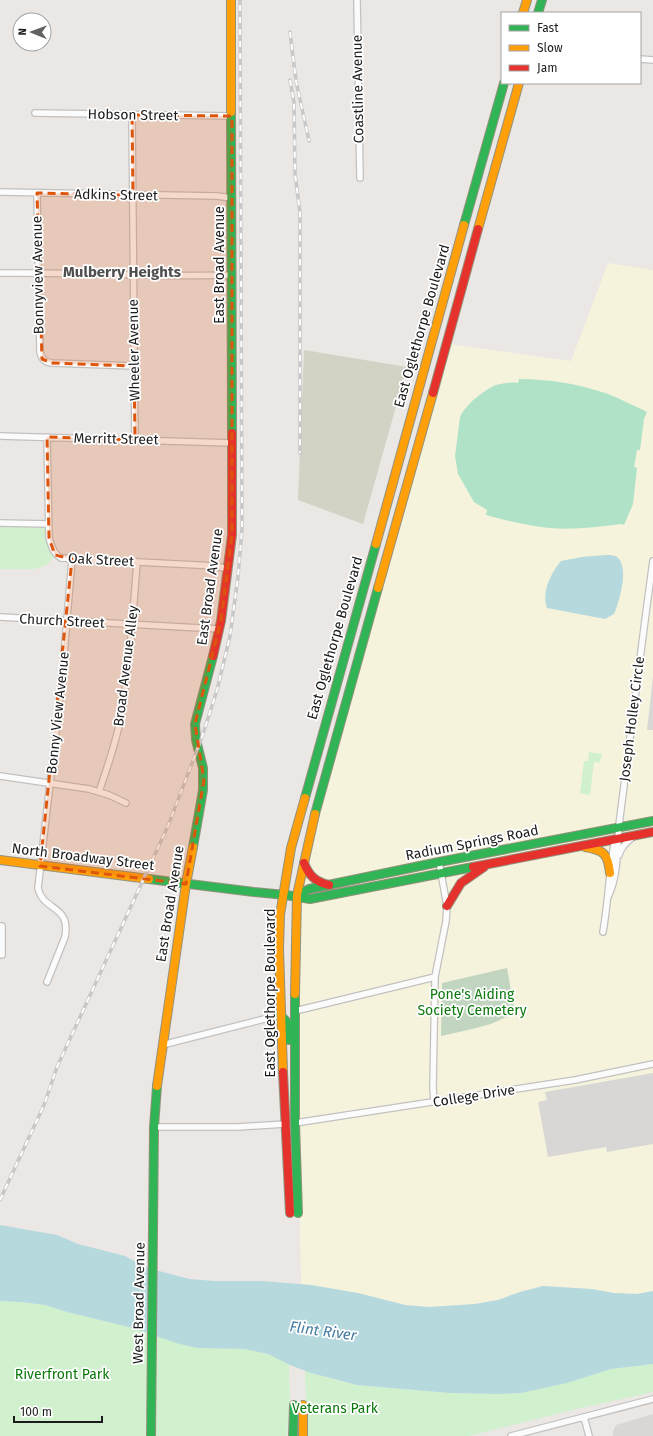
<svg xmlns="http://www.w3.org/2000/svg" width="653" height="1436" font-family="'Fira Sans',sans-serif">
<rect width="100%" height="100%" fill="#eae7e4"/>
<path fill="#f6f3dd" d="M 608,263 L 653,270 L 653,1291 L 637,1294 L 614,1293 L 591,1289 L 543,1286 L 520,1292 L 498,1300 L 475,1304 L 429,1307 L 405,1305 L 358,1293 L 301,1284 L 298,1115 L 299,920 L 308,849 L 449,344 L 571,361 Z"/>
<path fill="#d3d2c5" d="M 304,350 L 407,367 L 363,524 L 298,500 Z"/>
<path fill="#c2d5c1" d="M 507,968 L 515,1013 L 491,1024 L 468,1030 L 441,1036 L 442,983 Z"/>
<path fill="#d1f1ce" d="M 0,524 L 47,525 L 55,556 L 46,565 L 35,569 L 0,569 Z
M 589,752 L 602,754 L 600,763 L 594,762 L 590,795 L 580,793 L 584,761 L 588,761 Z
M 0,1301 L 21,1302 L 45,1305 L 67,1312 L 133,1328 L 197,1348 L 245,1349 L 268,1354 L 289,1364 L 290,1410 L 288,1416 L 287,1436 L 0,1436 Z
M 653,1364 L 653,1392 L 581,1408 L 469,1436 L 307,1436 L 305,1371 L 335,1380 L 357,1385 L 450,1393 L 497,1394 L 521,1393 L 567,1383 L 611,1369 Z"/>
<path fill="#afe2c7" d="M 519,379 C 549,379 579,384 608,394 C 621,399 634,406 647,412 L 644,419 L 640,450 L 637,450 L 634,467 L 637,468 L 633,504 L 624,525 L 621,524 C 598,527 573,530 550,528 C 528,526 507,521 486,515 L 487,510 L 474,502 L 458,474 L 455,456 L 460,417 C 465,405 484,390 496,385 C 503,383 511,382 518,383 Z"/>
<path fill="#d8d7d5" d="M 653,676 L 653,730 L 647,730 Z
M 653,1073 L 653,1144 L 607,1152 L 606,1147 L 548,1157 L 538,1102 L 547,1100 L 545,1092 Z
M 653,1414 L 653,1436 L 613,1436 L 613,1431 L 616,1425 Z"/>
<path fill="#b6d9de" d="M 605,555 C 608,555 614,555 617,557 C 630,567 619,602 614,614 L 605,619 L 547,608 C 541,592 551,573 561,561 L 582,557 Z
M 0,1225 L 57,1235 L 78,1244 L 125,1256 L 148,1268 L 189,1279 L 214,1281 L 262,1281 L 311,1285 L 358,1293 L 405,1305 L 429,1307 L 475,1304 L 498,1300 L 520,1292 L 543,1286 L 591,1289 L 614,1293 L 637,1294 L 653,1291 L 653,1364 L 611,1369 L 567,1383 L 521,1393 L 497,1394 L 450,1393 L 357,1385 L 311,1373 L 290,1365 L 268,1354 L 245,1349 L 197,1348 L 176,1343 L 133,1328 L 67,1312 L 45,1305 L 21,1302 L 0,1301 Z"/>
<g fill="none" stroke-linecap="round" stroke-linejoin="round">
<g stroke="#c2c1c0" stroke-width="8">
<path id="street" d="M 357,0 L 360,178
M 640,59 L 653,60
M 35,113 L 232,116
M 132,115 L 135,440
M 0,192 L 217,196 L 232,198
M 37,193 L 40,352 C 42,360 45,362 52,363 L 134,366
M 0,273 C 77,272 155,277 232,275
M 0,436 L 232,443
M 47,437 L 49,538 C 52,547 53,553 61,558 L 216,566 L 228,569
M 0,523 L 49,524
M 0,617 L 219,629
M 0,776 L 89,789 L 109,795 L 126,803
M 99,792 C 107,767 117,741 121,715 C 130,665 133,613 137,562
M 619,855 C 621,847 627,842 633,837
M 608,897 C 620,872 616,844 620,817 C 631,732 641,647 653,561
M 0,926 L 2,926 L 2,955
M 603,932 C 608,903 609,874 614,844
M 47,982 L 65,937 C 71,904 43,912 38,888 L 62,679 L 72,559
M 295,1011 L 435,977
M 162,1045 L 280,1015
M 434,1102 L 433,1088 L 435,977 L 446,921 L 447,906 L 439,862
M 295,1123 L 575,1080 L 653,1064
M 154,1127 L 238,1127 L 285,1124
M 584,1417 L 589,1436
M 511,1436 L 653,1399"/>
</g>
<g stroke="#93927d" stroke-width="10">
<path id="fast" d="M 538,13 L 542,0
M 231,112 L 232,433
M 464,225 L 504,83
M 305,798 L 376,544
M 315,814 L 378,588
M 193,847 L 203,790 L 203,768 L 196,740 L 195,724 L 213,656
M 149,879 L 254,892 L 286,895 L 310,899 L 473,867
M 297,895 L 309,889 L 439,862 L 653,821
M 295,994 L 295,1123 L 298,1213
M 280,1015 L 288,1023 L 289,1040
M 151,1436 L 154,1127 L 157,1086
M 293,1436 L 294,1405"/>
</g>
<g stroke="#93927d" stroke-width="10">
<path id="slow" d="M 231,0 L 231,112
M 523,13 L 527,0
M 478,229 L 519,83
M 376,544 L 464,225
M 378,588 L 433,393
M 585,847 C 604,850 608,854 610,873
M 0,860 L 149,879
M 295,994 L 297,895 L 315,814
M 283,1072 L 279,949 L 280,915 L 291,848 L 305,798
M 157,1086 L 186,884 L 193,847
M 303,1405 L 303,1436"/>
</g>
<g stroke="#93927d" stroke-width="10">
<path id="jam" d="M 433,393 L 478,229
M 213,656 L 221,621 L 232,535 L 232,433
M 304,863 C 309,876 316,882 329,885
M 473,867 L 653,832
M 447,906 L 461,883 L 484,867
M 283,1072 L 290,1213"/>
</g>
<use href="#street" stroke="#fcfbfb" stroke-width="5.5"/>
<use href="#fast" stroke="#30b455" stroke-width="8"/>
<use href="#slow" stroke="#ff9f0a" stroke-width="8"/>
<use href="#jam" stroke="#e5322d" stroke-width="8"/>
<g stroke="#c9c8c8" stroke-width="3.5">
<path id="rail" d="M 290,32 L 296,81 L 309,141
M 290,80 L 294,102 L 295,174 L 300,213 L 300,453
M 0,1200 L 44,1105 L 57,1067 L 168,826 L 202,737 L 217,690 L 230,636 L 238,577 L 242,529 L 240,0"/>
</g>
<use href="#rail" stroke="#fff" stroke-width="2" stroke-dasharray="6" stroke-linecap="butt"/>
</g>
<path fill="#de560d" fill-opacity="0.2" stroke="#de560d" stroke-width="3" stroke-dasharray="8 5" stroke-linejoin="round" d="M 132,115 L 232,116 L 232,535 L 221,621 L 195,724 L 204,780 L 186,884 L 40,866 L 72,559 L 55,555 L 49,538 L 47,437 L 135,440 L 134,366 L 52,363 L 42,359 L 37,193 L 133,195 Z"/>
<g text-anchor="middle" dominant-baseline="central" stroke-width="3.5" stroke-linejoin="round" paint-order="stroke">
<g font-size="14" fill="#1b1b1b" stroke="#fff">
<text transform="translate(358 89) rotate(-91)">Coastline Avenue</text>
<text transform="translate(133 115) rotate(1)">Hobson Street</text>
<text transform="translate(116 195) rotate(1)">Adkins Street</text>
<text transform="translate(219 265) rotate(-90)">East Broad Avenue</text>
<text transform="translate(38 275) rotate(-91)">Bonnyview Avenue</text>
<text transform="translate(422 326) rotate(-74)">East Oglethorpe Boulevard</text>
<text transform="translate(134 350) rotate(-91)">Wheeler Avenue</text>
<text transform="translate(116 439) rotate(1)">Merritt Street</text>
<text transform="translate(101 560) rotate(3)">Oak Street</text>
<text transform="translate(210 587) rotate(-82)">East Broad Avenue</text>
<text transform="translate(62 621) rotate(3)">Church Street</text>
<text transform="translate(335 638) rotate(-74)">East Oglethorpe Boulevard</text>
<text transform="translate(126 666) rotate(-83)">Broad Avenue Alley</text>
<text transform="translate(58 713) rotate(-84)">Bonny View Avenue</text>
<text transform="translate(632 719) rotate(-83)">Joseph Holley Circle</text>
<text transform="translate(472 843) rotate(-11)">Radium Springs Road</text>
<text transform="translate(83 857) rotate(7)">North Broadway Street</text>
<text transform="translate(170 904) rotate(-81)">East Broad Avenue</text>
<text transform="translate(270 993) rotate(-90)">East Oglethorpe Boulevard</text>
<text transform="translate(474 1096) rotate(-9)">College Drive</text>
<text transform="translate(139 1303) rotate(-89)">West Broad Avenue</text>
</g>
<g font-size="14" fill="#0b780b" stroke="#fff">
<text x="472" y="994">Pone's Aiding<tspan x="472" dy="16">Society Cemetery</tspan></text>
<text x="62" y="1374">Riverfront Park</text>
<text x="335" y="1408">Veterans Park</text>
</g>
<g font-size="15" font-weight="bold" fill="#4e4e4e" stroke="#fff">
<text x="122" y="272">Mulberry Heights</text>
</g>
<g font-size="15" font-style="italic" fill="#467ba2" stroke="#fff">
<text transform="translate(323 1331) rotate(8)">Flint River</text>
</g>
</g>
<rect x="501" y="12" width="140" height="72" fill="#ffffff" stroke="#a4a4a4"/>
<rect x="509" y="25" width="20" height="6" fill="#30b455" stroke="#a4a4a4"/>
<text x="537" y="32" font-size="12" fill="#1b1b1b">Fast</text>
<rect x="509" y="45" width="20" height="6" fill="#ff9f0a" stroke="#a4a4a4"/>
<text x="537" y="52" font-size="12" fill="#1b1b1b">Slow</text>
<rect x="509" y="65" width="20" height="6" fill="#e5322d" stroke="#a4a4a4"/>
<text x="537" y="72" font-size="12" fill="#1b1b1b">Jam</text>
<g transform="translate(32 32) rotate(271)"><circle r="19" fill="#ffffff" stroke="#a4a4a4"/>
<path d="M0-3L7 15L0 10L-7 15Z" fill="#636261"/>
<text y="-6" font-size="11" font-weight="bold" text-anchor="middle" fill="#1b1b1b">N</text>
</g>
<path d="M14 1416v6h88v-6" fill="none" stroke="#1b1b1b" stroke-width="2"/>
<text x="20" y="1416" font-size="12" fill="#1b1b1b" stroke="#ffffff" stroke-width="3" paint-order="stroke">100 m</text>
</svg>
